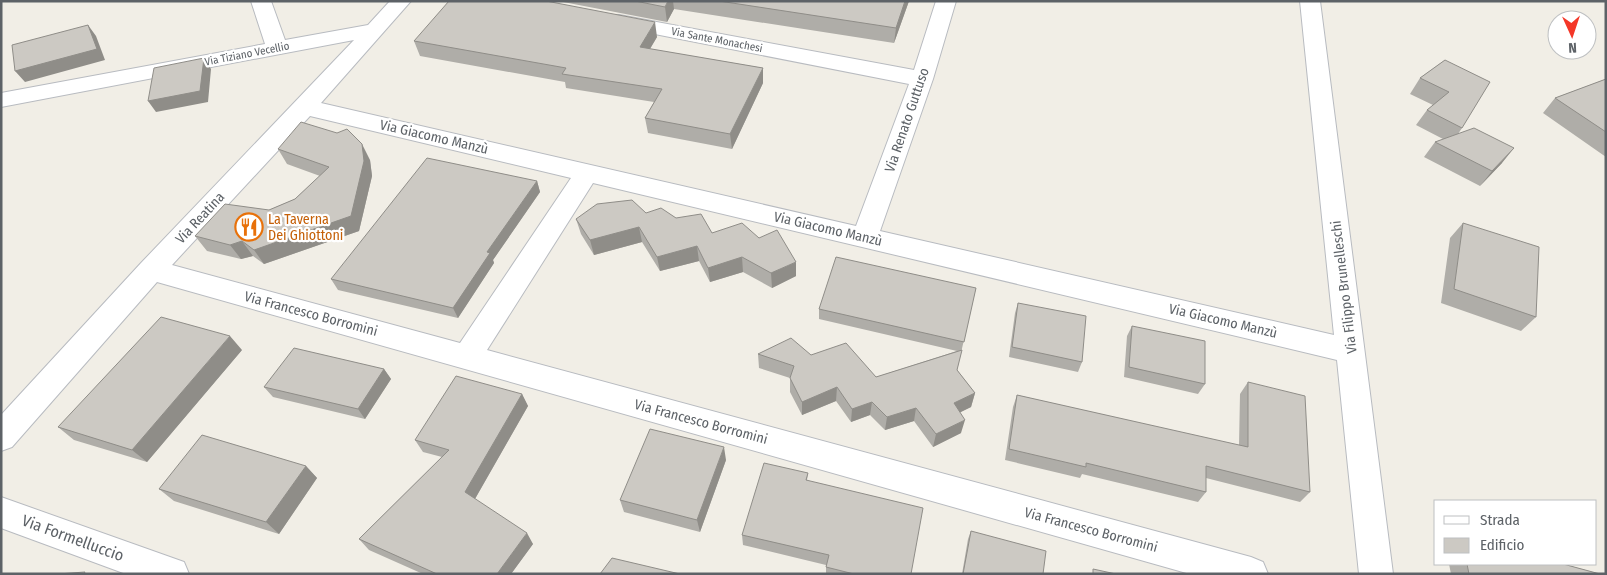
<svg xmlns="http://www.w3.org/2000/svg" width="1607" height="575" font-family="'Fira Sans Condensed',sans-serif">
<rect width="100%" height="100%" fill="#f1eee6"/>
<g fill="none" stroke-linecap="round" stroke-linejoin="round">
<g stroke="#b8bbc0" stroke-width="2">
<path id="minor" d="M 251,1 L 271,1 L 285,40 L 368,25 L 390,1 L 411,1 L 321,103 L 856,226 L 909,84 L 619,27 L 612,25 L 609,21 L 612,17 L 619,15 L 914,70 L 936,1 L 956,1 L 933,79 L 880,231 L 1334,335 L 1300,1 L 1320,1 L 1393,574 L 1359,574 L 1337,360 L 593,183 L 487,350 L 1251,557 L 1263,562 L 1268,574 L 1190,574 L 157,282 L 12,447 L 1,451 L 1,415 L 141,263 L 354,40 L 1,107 L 1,93 L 265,44 ZM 310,116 L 571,178 L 460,343 L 172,265 Z
M 1,497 L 184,562 L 189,574 L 126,574 L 1,528 Z"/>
</g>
<use href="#minor" fill="#fff" fill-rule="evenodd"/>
</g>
<path fill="#afada8" d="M 558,1 L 909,1 L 894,43 L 674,9 L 667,22 Z
M 657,37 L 650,49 L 763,68 L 763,83 L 732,149 L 648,133 L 645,118 L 654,102 L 566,88 L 565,82 L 420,56 L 414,41 Z
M 1445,60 L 1462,128 L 1458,134 L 1502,163 L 1480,186 L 1424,157 L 1435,142 L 1443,139 L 1416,125 L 1427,110 L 1433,105 L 1410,94 L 1420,78 Z
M 1606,79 L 1606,157 L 1543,113 L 1555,98 Z
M 278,149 L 370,160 L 372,176 L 359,231 L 264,264 L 253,256 L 241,259 L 207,251 L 195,236 L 269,210 L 295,199 L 320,176 L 287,164 Z
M 537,181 L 540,192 L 493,260 L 494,263 L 458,318 L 338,290 L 331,279 Z
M 646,213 L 676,218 L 796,276 L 772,288 L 743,272 L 710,282 L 699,261 L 660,271 L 642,242 L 594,255 L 581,234 L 576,219 Z
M 1463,223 L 1536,317 L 1521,331 L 1441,303 L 1450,238 Z
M 976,288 L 957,370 L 975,393 L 971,407 L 960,412 L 961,433 L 933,447 L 914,421 L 885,430 L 870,415 L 851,422 L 836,401 L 802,415 L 790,392 L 790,378 L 759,368 L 758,354 L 876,377 L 957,351 L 819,319 L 819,309 Z
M 1018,303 L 1082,362 L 1078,372 L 1009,357 L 1015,313 Z
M 1132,326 L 1205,384 L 1198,394 L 1124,377 L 1127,336 Z
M 242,350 L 147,462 L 74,440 L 58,427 Z
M 384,369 L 391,379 L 365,419 L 273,397 L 264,387 Z
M 1248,382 L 1310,492 L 1300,502 L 1206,478 L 1206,492 L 1198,502 L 1082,474 L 1080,478 L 1005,460 L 1013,407 L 1017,395 L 1239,446 L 1240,394 Z
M 522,394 L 528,406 L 475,499 L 533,544 L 511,574 L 423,574 L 369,550 L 359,539 L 442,457 L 423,452 L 415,440 Z
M 726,460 L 700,532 L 624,512 L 620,500 Z
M 306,466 L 317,478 L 279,534 L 174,501 L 159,489 Z
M 808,473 L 807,480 L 911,574 L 826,574 L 826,565 L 743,545 L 742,535 Z
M 971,531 L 1043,574 L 962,574 L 968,539 Z
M 1449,564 L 1563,564 L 1600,574 L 1451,574 Z"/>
<path fill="#8f8d88" d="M 668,1 L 673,1 L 674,9 L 667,22 L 665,7 Z
M 905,1 L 909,1 L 894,43 L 896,28 Z
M 655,22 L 657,37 L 642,62 L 640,47 Z
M 88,25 L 96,36 L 105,60 L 25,82 L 15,71 Z
M 204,58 L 211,69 L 208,102 L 156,112 L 148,101 Z
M 763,68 L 763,83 L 732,149 L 730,134 Z
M 362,144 L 370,160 L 372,176 L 359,231 L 264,264 L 254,250 Z
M 1514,148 L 1502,163 L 1480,186 L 1492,171 Z
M 537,181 L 540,192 L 493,260 L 494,263 L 458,318 L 453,308 L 487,252 Z
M 639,227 L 642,242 L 594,255 L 590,240 Z
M 242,241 L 253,256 L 241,259 L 230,245 Z
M 697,246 L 699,261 L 660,271 L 657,257 Z
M 742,257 L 743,272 L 710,282 L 708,268 Z
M 796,262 L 796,276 L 772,288 L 771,273 Z
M 230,336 L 242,350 L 147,462 L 132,450 Z
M 384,369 L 391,379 L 365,419 L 358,409 Z
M 837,387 L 836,401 L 802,415 L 802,402 Z
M 975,393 L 971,407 L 951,417 L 954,403 Z
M 522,394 L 528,406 L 472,504 L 465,492 Z
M 872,402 L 870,415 L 851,422 L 852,409 Z
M 916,408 L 914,421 L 885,430 L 887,417 Z
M 965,420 L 961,433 L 933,447 L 936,434 Z
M 724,447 L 726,460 L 700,532 L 697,520 Z
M 306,466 L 317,478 L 279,534 L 266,522 Z
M 527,533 L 533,544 L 511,574 L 497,574 Z"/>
<path fill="#ccc9c3" stroke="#8f8d88" d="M 449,1 L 546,1 L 655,22 L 640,47 L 763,68 L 730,134 L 645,118 L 662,89 L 562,74 L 566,68 L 414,41 Z
M 635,1 L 668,1 L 665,7 Z
M 719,1 L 905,1 L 896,28 Z
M 88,25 L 97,49 L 15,71 L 12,45 Z
M 204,58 L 200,91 L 148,101 L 154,68 Z
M 1445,60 L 1490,82 L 1462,128 L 1427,110 L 1449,92 L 1420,78 Z
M 1606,79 L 1606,132 L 1555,98 Z
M 301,122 L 337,133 L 347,129 L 362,144 L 364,161 L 351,216 L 254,250 L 242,241 L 230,245 L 195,236 L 225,204 L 269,210 L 295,199 L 329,167 L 278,149 Z
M 1474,128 L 1514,148 L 1492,171 L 1435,142 Z
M 427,158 L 537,181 L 487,252 L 490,253 L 453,308 L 331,279 Z
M 632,200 L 646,213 L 661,208 L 676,218 L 701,214 L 712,233 L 742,223 L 759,238 L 777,230 L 796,262 L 771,273 L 742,257 L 708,268 L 697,246 L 657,257 L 639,227 L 590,240 L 576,219 L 597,204 Z
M 1463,223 L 1539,247 L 1536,317 L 1454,289 Z
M 836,257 L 976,288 L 964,342 L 819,309 Z
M 1018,303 L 1086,316 L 1082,362 L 1012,347 Z
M 161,317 L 230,336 L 132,450 L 58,427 Z
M 1132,326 L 1205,341 L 1205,384 L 1129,367 Z
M 791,338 L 811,355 L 846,343 L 876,377 L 962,350 L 957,370 L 975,393 L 954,403 L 965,420 L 936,434 L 916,408 L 887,417 L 872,402 L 852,409 L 837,387 L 802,402 L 790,378 L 794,366 L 758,354 Z
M 294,348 L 384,369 L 358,409 L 264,387 Z
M 456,376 L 522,394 L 465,492 L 527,533 L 497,574 L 437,574 L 359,539 L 449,450 L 415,440 Z
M 1248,382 L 1305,396 L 1310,492 L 1206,466 L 1206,492 L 1086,463 L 1086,467 L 1009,449 L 1017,395 L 1248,447 Z
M 650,429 L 724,447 L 697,520 L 620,500 Z
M 202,435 L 306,466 L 266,522 L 159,489 Z
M 764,463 L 808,473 L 806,480 L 923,508 L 911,574 L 854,574 L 826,567 L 829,555 L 742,535 Z
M 971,531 L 1046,551 L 1043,574 L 963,574 Z
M 612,558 L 680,574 L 600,574 Z
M 1467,564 L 1563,564 L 1600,574 L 1469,574 Z
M 1093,569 L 1116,574 L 1093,574 Z
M 85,572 L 84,574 L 58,574 Z"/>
<defs>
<g id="restaurant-ring" transform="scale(1.4375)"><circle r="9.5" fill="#fff" stroke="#e8710a" stroke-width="1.5"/><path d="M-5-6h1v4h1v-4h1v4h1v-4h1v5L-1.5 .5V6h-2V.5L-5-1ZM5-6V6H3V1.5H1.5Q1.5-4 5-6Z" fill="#e8710a"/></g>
</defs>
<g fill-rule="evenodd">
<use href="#restaurant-ring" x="249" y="227"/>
</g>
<g text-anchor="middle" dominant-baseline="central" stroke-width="4.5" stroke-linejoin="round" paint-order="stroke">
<g font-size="11" fill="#5d6267" stroke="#fff">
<text transform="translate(717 40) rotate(11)">Via Sante Monachesi</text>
<text transform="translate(247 54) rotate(-11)">Via Tiziano Vecellio</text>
</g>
<g font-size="14" fill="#5d6267" stroke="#fff">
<text transform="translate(907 120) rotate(-71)">Via Renato Guttuso</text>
<text transform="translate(434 137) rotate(13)">Via Giacomo Manzù</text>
<text transform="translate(200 218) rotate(-47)">Via Reatina</text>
<text transform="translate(828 229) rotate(13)">Via Giacomo Manzù</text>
<text transform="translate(1344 287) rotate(-97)">Via Filippo Brunelleschi</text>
<text transform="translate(311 314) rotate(15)">Via Francesco Borromini</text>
<text transform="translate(1223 321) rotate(13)">Via Giacomo Manzù</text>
<text transform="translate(701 422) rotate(15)">Via Francesco Borromini</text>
<text transform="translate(1091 530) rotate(15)">Via Francesco Borromini</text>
</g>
<g font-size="14" fill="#c56008" stroke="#fff" text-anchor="start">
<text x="268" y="219">La Taverna<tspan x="268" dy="16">Dei Ghiottoni</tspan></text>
</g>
<g font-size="16" fill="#5d6267" stroke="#fff">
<text transform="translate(73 538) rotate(20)">Via Formelluccio</text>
</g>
</g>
<rect width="1607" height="575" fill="none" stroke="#5d6267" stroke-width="5"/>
<rect x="1434" y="500" width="162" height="65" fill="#ffffff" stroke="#bec0c2"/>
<rect x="1444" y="516" width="25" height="8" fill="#ffffff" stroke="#bec0c2"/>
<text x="1480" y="525" font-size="15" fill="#5d6267">Strada</text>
<rect x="1444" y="538" width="25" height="15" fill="#ccc9c3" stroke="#bec0c2"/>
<text x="1480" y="550" font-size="15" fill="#5d6267">Edificio</text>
<g transform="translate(1572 35) rotate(177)"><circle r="24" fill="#ffffff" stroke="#bec0c2"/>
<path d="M0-4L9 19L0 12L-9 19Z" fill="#f43728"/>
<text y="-8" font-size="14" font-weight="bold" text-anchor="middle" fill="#5d6267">N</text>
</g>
</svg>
